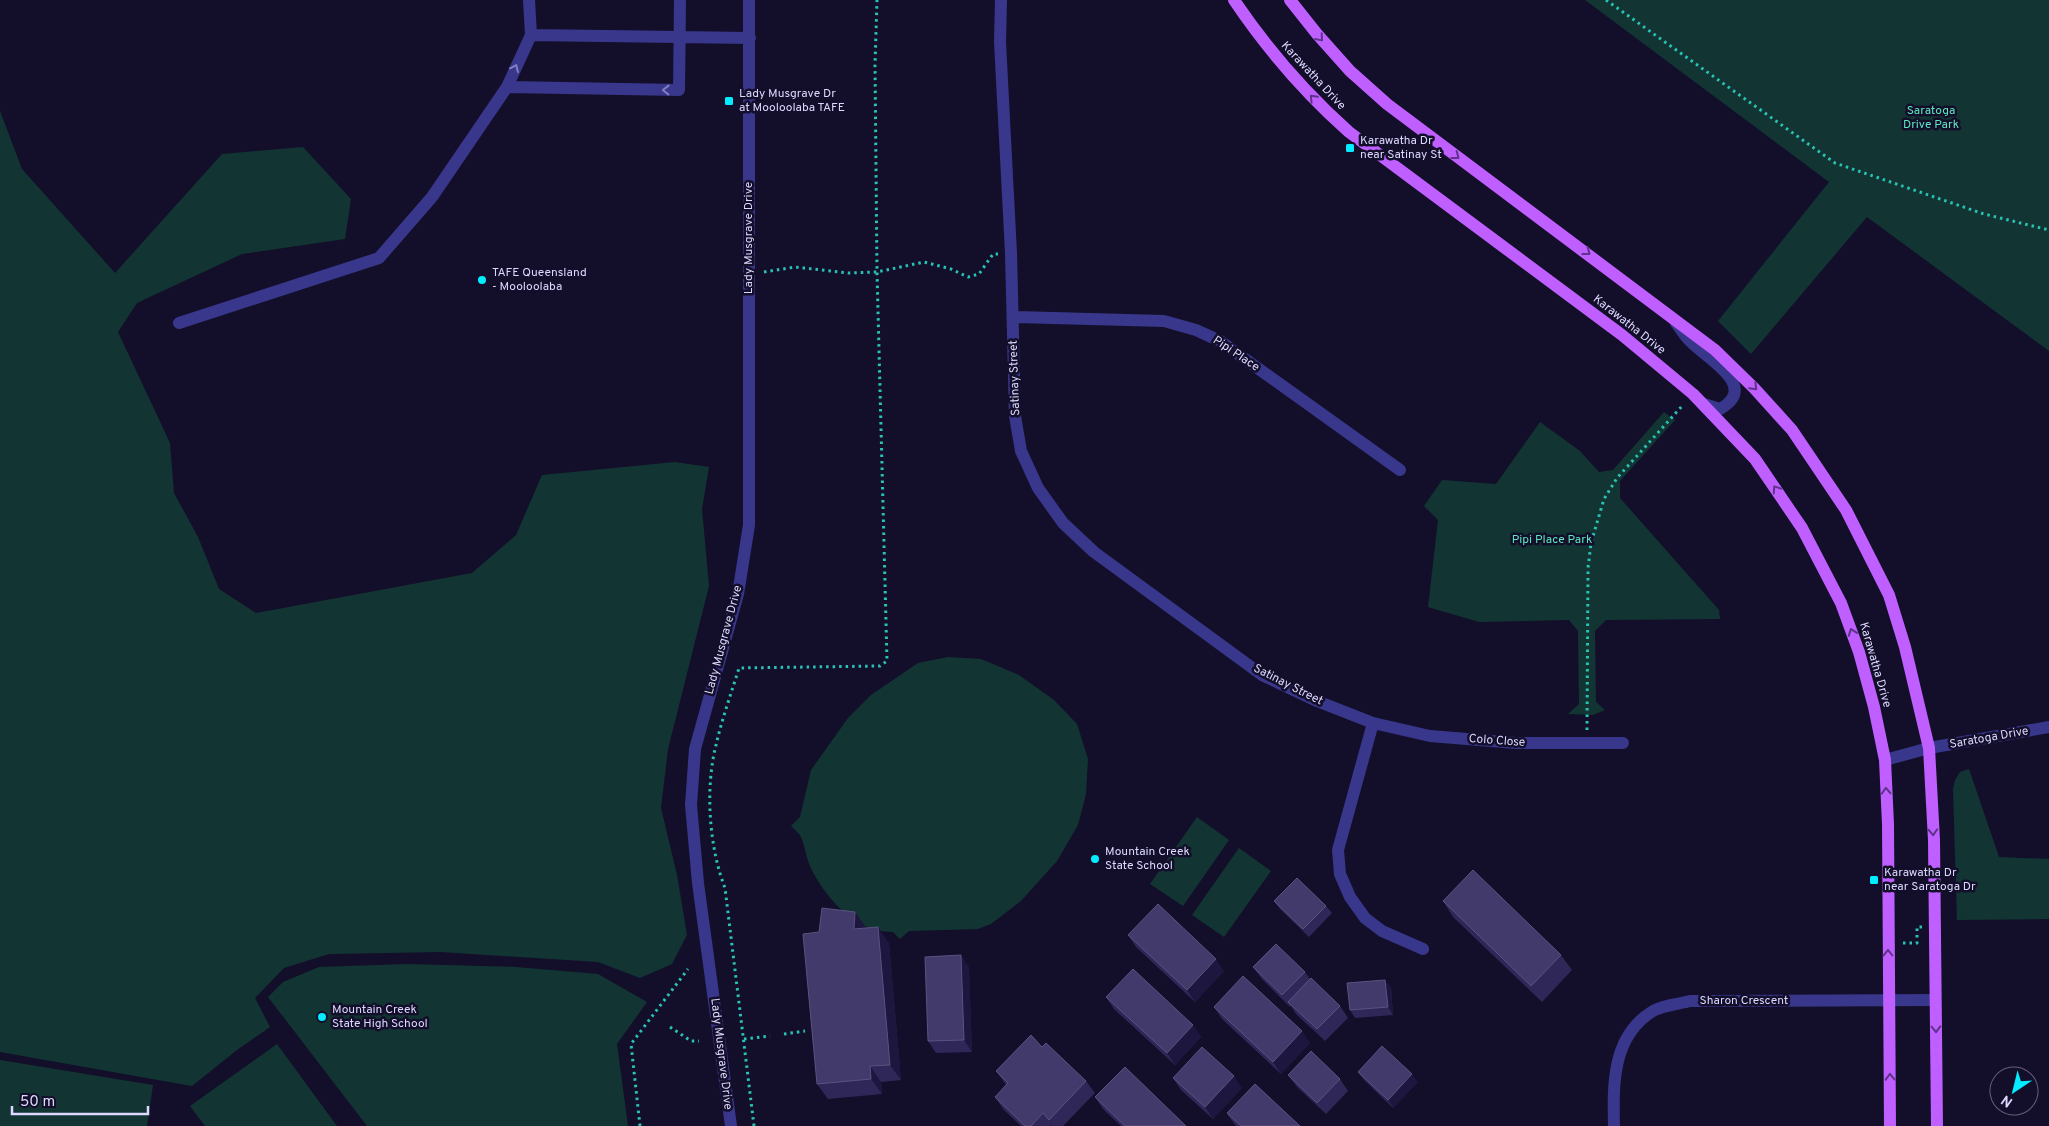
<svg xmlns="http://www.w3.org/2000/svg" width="2049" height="1126" font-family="Overpass,sans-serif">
<rect width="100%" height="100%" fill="#130f2a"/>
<path fill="#123533" d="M 1585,0 L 2049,0 L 2049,351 L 1867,217 L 1751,354 L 1718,321 L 1829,182 Z
M 0,111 L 22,169 L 115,273 L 222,154 L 303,147 L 351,199 L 345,239 L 242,254 L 137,303 L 118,332 L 170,443 L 174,493 L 198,537 L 219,589 L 256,613 L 472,573 L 516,535 L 542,475 L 675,462 L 709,467 L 702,509 L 709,586 L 668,749 L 661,808 L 677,875 L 687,935 L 672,964 L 640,978 L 598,962 L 441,952 L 329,954 L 284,968 L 255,998 L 270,1027 L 237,1050 L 192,1086 L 0,1052 Z
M 1664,412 L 1675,420 L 1620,481 L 1620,498 L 1719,610 L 1720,619 L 1606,620 L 1595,631 L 1596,702 L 1605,710 L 1593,715 L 1568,714 L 1579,704 L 1578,631 L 1569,620 L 1479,622 L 1428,607 L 1438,520 L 1424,506 L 1442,480 L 1496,484 L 1540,422 L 1580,451 L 1599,472 L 1613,470 Z
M 948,657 L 981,659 L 1019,675 L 1054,700 L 1077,724 L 1088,759 L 1086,794 L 1078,825 L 1057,861 L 1021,901 L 991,924 L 978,929 L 909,931 L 900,939 L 893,932 C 856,933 825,898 810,866 C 806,857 805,846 801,837 C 799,833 794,829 791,826 L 800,817 L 811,770 L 848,718 L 871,695 L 918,663 Z
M 1969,769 L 1999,857 L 2049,859 L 2049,919 L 1957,920 L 1953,789 L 1955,780 L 1960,772 Z
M 1197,817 L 1229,840 L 1183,906 L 1150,884 Z
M 1239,848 L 1271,871 L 1224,937 L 1192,915 Z
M 407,964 L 516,967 L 598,974 L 647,1002 L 617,1044 L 628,1126 L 367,1126 L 268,997 L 283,982 L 319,967 Z
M 277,1044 L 337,1126 L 205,1126 L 190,1106 Z
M 0,1060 L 153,1085 L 147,1126 L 0,1126 Z"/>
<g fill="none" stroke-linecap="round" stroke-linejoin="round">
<path stroke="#29c3b5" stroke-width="3" stroke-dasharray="2.5 4" stroke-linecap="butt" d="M 1606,0 L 1835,163 L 1984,214 L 2049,230
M 764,272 L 795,267 L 848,273 L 877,272 L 924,262 L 951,269 L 968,277 L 979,274 L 993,254 L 998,254
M 1587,730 L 1588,568 L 1591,543 L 1604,499 L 1617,478 L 1683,405
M 1903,943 L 1917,943 L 1917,927 L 1922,927
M 670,1027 L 691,1041 L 699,1041
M 784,1034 L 805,1031
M 744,1039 L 770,1036
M 640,1126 L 631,1044 L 688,969
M 754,1126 L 725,888 C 709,847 705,788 716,745 C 722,719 731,694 739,668 L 880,666 L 887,661 L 877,272 L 875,65 L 877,0"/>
<path stroke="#38378c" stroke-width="12" d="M 529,0 L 531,35 L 507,87 L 679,90 L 680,0
M 1001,0 L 1000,42 L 1011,253 L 1015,416 L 1021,451 L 1038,488 L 1063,523 L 1094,552 L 1262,675 L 1317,701 L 1373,723 L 1430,736 L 1516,743 L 1623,743
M 531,35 L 750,38
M 1013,317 L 1164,321 L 1196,330 L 1220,341 L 1400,470
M 179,323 L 379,258 L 432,197 L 507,87
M 1676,323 C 1681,329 1685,337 1691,342 C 1707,359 1760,386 1720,409 L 1704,404
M 1373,723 L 1338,850 L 1340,874 L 1350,897 L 1365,918 L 1382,931 L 1423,949
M 1885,760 L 1929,748 L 2049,727
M 731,1126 L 698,883 L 691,805 L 695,749 L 738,594 L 749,525 L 749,0
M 1614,1126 C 1613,1084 1612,1036 1653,1011 C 1663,1005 1679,1004 1690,1001 L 1935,1000"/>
<path stroke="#bf5fff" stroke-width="12" d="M 1234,0 C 1267,49 1304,92 1349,132 L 1622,335 L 1693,394 L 1755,459 L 1802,528 L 1841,603 L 1859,652 L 1874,707 L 1885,760 L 1888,824 L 1890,1126
M 1290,0 L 1317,34 L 1350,71 L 1387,104 L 1715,350 L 1754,388 L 1792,430 L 1846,510 L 1889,595 L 1905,647 L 1929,748 L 1934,840 L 1937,1126"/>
</g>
<path fill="#302759" d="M 1274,901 L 1326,906 L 1332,913 L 1309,937 L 1280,909 Z
M 1443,901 L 1561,955 L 1572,970 L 1542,1002 L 1453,917 Z
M 866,927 L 889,943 L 901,1080 L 881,1082 L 882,1094 L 828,1099 L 817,1084 Z
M 1128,935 L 1224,971 L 1195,1002 L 1136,947 Z
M 969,967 L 972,1052 L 936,1053 L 928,1041 Z
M 1253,967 L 1305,972 L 1310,979 L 1340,1006 L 1348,1018 L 1325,1041 L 1296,1014 L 1291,1006 L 1290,1007 L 1262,979 Z
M 1391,987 L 1393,1015 L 1355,1018 L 1350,1010 Z
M 1106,997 L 1193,1025 L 1201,1037 L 1175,1065 L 1114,1009 Z
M 1214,1007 L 1310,1043 L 1281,1074 L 1222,1019 Z
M 996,1071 L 1086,1081 L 1095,1093 L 1063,1126 L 1052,1126 L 1051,1125 L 1050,1126 L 1021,1126 L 1003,1109 L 995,1097 L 1006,1085 Z
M 1358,1072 L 1418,1082 L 1393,1108 L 1364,1080 Z
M 1288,1075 L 1340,1079 L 1348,1091 L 1326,1114 L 1297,1087 Z
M 1173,1078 L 1242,1088 L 1213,1119 L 1181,1090 Z
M 1095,1097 L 1186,1126 L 1121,1126 L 1103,1109 Z
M 1227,1114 L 1300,1126 L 1236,1126 Z"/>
<path fill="#1d163e" d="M 855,912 L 866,927 L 865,944 L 854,929 Z
M 878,927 L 889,943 L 901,1080 L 890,1065 Z
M 961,955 L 969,967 L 972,1052 L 964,1040 Z
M 1216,959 L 1224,971 L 1195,1002 L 1187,990 Z
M 1385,980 L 1391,987 L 1393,1015 L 1388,1007 Z
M 1193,1025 L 1201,1037 L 1175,1065 L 1167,1053 Z
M 1302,1031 L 1310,1043 L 1281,1074 L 1273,1062 Z
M 870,1066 L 881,1082 L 882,1094 L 871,1079 Z
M 1412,1074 L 1418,1082 L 1393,1108 L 1388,1100 Z
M 1234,1076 L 1242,1088 L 1213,1119 L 1205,1107 Z"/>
<path fill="#423a6a" stroke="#5a5382" d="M 1473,870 L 1561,955 L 1531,986 L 1443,901 Z
M 1297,878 L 1326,906 L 1303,929 L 1274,901 Z
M 1158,904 L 1216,959 L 1187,990 L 1128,935 Z
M 822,908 L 855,912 L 854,929 L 878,927 L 890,1065 L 870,1066 L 871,1079 L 817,1084 L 803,934 L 819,932 Z
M 1276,944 L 1305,972 L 1282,995 L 1253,967 Z
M 961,955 L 964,1040 L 928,1041 L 925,957 Z
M 1133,969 L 1193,1025 L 1167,1053 L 1106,997 Z
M 1243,976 L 1302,1031 L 1273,1062 L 1214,1007 Z
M 1311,978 L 1340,1006 L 1317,1029 L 1288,1002 Z
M 1385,980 L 1388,1007 L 1350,1010 L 1347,983 Z
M 1031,1035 L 1042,1047 L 1046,1043 L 1086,1081 L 1049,1120 L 1043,1113 L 1031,1126 L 1025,1126 L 995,1097 L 1008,1083 L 996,1071 Z
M 1382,1046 L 1412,1074 L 1388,1100 L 1358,1072 Z
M 1202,1047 L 1234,1076 L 1205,1107 L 1173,1078 Z
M 1311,1051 L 1340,1079 L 1317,1103 L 1288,1075 Z
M 1125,1067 L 1186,1126 L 1125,1126 L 1095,1097 Z
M 1255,1084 L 1300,1126 L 1241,1126 L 1227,1113 Z"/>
<defs><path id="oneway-chevron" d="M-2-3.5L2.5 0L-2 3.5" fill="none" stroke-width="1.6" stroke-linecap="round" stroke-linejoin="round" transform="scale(1.25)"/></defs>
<g stroke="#60338a">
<use href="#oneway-chevron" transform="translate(1320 38) rotate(49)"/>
<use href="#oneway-chevron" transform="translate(1313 98) rotate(-134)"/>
<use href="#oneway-chevron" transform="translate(1456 156) rotate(37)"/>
<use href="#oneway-chevron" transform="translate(1587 252) rotate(37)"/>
<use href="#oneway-chevron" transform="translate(1754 387) rotate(46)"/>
<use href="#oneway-chevron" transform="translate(1776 489) rotate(-124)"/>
<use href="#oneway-chevron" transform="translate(1852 632) rotate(-110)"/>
<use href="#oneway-chevron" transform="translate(1886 791) rotate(-93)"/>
<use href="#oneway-chevron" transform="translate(1933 832) rotate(87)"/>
<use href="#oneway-chevron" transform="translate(1888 953) rotate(-90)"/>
<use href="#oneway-chevron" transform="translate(1936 1029) rotate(89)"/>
<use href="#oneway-chevron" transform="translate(1890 1077) rotate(-91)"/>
</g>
<g stroke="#827fc0">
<use href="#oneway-chevron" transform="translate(515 68) rotate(-65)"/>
<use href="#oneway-chevron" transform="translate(666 90) rotate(-179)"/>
</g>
<g fill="#04ecff" stroke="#130f2a" stroke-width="2">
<rect x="724" y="96" width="10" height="10" rx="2.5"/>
<rect x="1345" y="143" width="10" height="10" rx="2.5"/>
<circle cx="482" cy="280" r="5"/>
<circle cx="1095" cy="859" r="5"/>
<rect x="1869" y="875" width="10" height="10" rx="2.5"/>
<circle cx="322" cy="1017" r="5"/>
</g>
<g text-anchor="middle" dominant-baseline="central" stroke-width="5" stroke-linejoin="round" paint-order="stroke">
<g font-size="12" fill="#dcd8ff" stroke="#130f2a">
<text transform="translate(1313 76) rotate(47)">Karawatha Drive</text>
<text transform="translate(749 238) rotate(-90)">Lady Musgrave Drive</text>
<text transform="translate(1629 325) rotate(38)">Karawatha Drive</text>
<text transform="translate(1236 354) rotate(34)">Pipi Place</text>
<text transform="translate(1015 378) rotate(-92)">Satinay Street</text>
<text transform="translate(724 640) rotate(-75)">Lady Musgrave Drive</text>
<text transform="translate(1875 665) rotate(74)">Karawatha Drive</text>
<text transform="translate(1288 685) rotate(27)">Satinay Street</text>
<text transform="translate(1989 738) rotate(-10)">Saratoga Drive</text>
<text transform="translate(1497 741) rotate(4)">Colo Close</text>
<text x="1744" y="1001">Sharon Crescent</text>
<text transform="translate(721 1054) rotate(83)">Lady Musgrave Drive</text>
</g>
<g font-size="12" fill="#dcd8ff" stroke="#130f2a" text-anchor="start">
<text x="739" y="94">Lady Musgrave Dr<tspan x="739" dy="14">at Mooloolaba TAFE</tspan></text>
<text x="1360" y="141">Karawatha Dr<tspan x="1360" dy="14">near Satinay St</tspan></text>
<text x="492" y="273">TAFE Queensland<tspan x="492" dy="14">- Mooloolaba</tspan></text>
<text x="1105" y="852">Mountain Creek<tspan x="1105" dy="14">State School</tspan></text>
<text x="1884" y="873">Karawatha Dr<tspan x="1884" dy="14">near Saratoga Dr</tspan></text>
<text x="332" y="1010">Mountain Creek<tspan x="332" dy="14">State High School</tspan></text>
</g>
<g font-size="12" fill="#5ce7c1" stroke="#130f2a">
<text x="1931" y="111">Saratoga<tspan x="1931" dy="14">Drive Park</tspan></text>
<text x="1552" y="540">Pipi Place Park</text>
</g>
</g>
<g transform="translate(2014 1091) rotate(215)"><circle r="24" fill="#130f2a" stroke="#635f7f"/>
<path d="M0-4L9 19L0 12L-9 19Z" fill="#04ecff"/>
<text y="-8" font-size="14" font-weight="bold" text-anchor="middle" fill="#dcd8ff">N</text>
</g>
<path d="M12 1106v8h136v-8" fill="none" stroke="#dcd8ff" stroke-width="2.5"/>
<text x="20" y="1106" font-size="15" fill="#dcd8ff" stroke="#130f2a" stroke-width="4" paint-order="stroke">50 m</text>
</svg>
